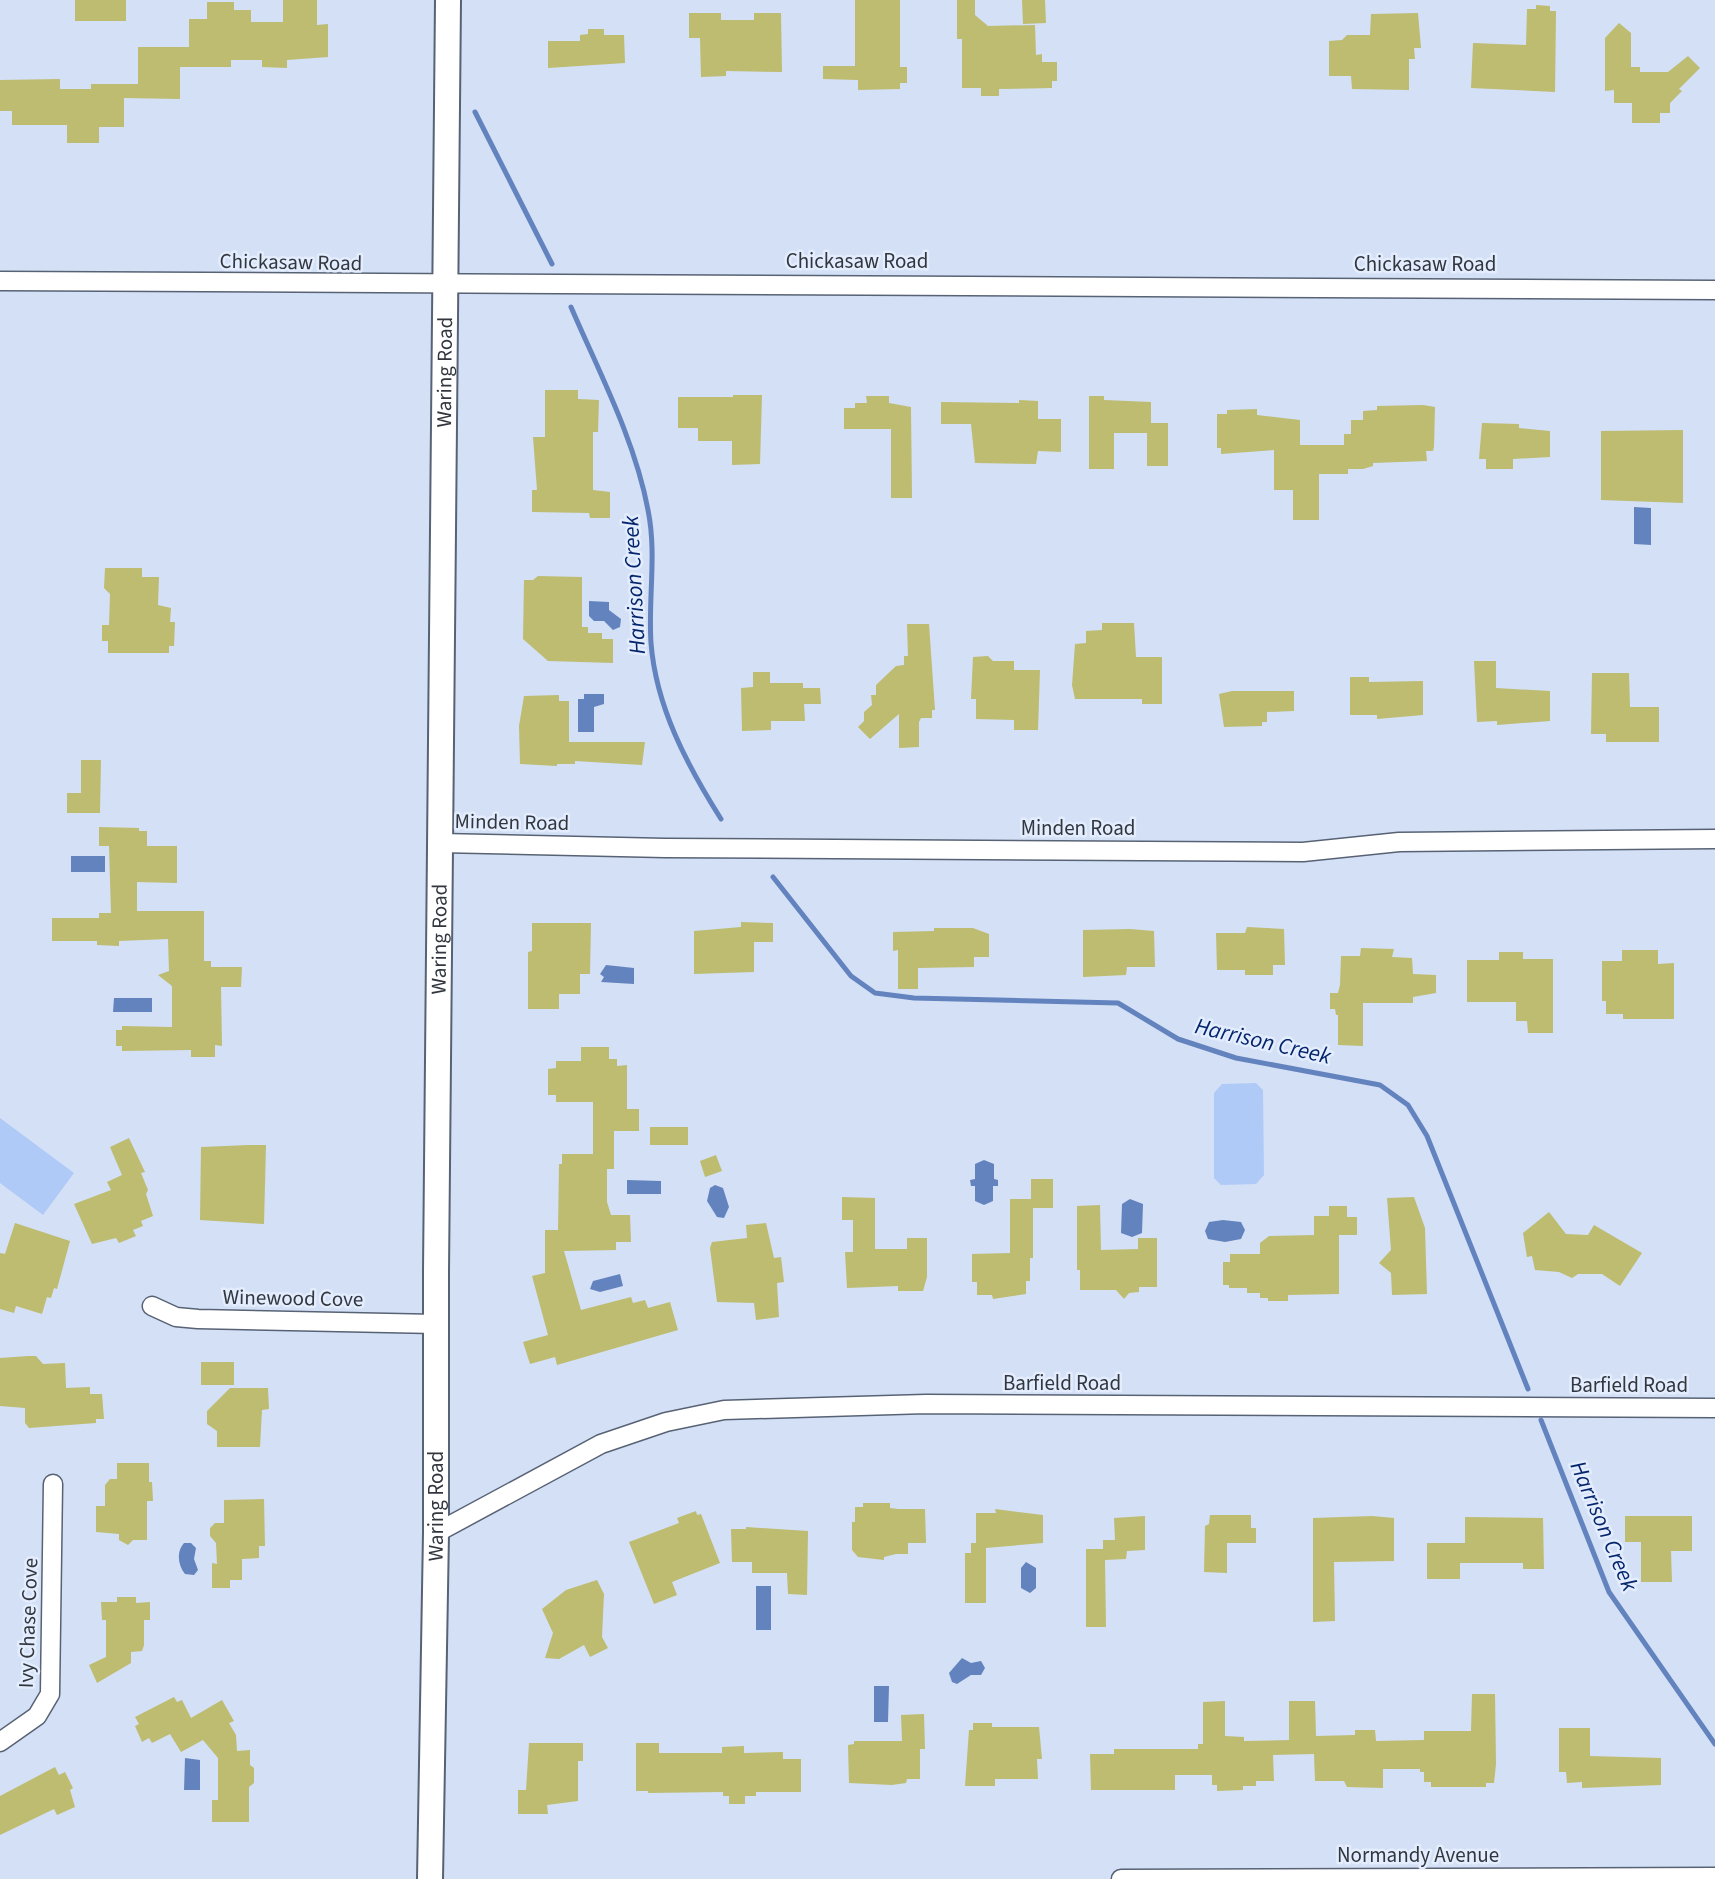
<svg xmlns="http://www.w3.org/2000/svg" width="1715" height="1879" font-family="'Source Sans 3',sans-serif">
<rect width="100%" height="100%" fill="#d4e0f5"/>
<path fill="#b0caf8" d="M 1256,1083 L 1263,1090 L 1264,1175 L 1256,1184 L 1221,1185 L 1214,1178 L 1214,1093 L 1222,1084 Z
M 0,1118 L 74,1173 L 43,1215 L 0,1183 Z"/>
<path fill="#6383bf" d="M 1634,507 L 1651,508 L 1651,545 L 1634,544 Z
M 589,601 L 609,602 L 609,610 L 621,619 L 620,627 L 613,630 L 604,621 L 594,621 L 589,616 Z
M 584,694 L 604,694 L 604,704 L 594,707 L 594,732 L 578,732 L 578,699 L 584,699 Z
M 71,856 L 105,856 L 105,872 L 71,872 Z
M 606,965 L 634,968 L 634,984 L 601,982 L 604,977 L 600,974 Z
M 114,998 L 152,998 L 152,1012 L 113,1012 Z
M 984,1160 L 994,1164 L 994,1179 L 998,1180 L 998,1186 L 993,1186 L 993,1201 L 984,1205 L 975,1201 L 975,1186 L 971,1186 L 970,1180 L 975,1179 L 975,1164 Z
M 627,1180 L 661,1181 L 661,1194 L 627,1194 Z
M 715,1185 L 723,1188 L 729,1207 L 724,1218 L 717,1217 L 707,1201 L 710,1188 Z
M 1130,1199 L 1143,1204 L 1142,1233 L 1132,1237 L 1121,1233 L 1122,1204 Z
M 1223,1220 L 1241,1222 L 1245,1230 L 1241,1239 L 1225,1242 L 1208,1239 L 1205,1231 L 1209,1222 Z
M 620,1274 L 623,1286 L 600,1292 L 590,1289 L 593,1281 Z
M 184,1543 L 191,1543 L 196,1548 L 194,1559 L 198,1570 L 194,1575 L 185,1574 C 178,1565 176,1552 184,1543 Z
M 1026,1562 L 1036,1568 L 1036,1588 L 1030,1593 L 1021,1588 L 1021,1568 Z
M 756,1586 L 771,1586 L 771,1630 L 756,1630 Z
M 962,1658 L 971,1663 L 981,1661 L 985,1668 L 981,1675 L 971,1675 L 957,1684 L 952,1682 L 949,1673 Z
M 874,1686 L 889,1686 L 888,1722 L 874,1722 Z
M 185,1758 L 200,1760 L 200,1790 L 184,1790 Z"/>
<g fill="none" stroke-linecap="round" stroke-linejoin="round">
<path stroke="#6383bf" stroke-width="5" d="M 475,112 L 552,264
M 571,307 C 599,372 635,440 648,510 C 657,554 648,598 651,643 C 656,707 687,765 721,819
M 773,877 L 851,976 L 875,993 L 914,998 L 1118,1003 L 1178,1039 L 1236,1058 L 1380,1085 L 1408,1105 L 1427,1136 L 1528,1389
M 1541,1420 L 1609,1592 L 1715,1744"/>
</g>
<path fill="#bdbc70" d="M 75,0 L 126,0 L 126,21 L 75,21 Z
M 283,0 L 317,0 L 317,25 L 328,24 L 328,57 L 287,60 L 287,68 L 262,67 L 262,60 L 231,60 L 231,67 L 180,67 L 180,99 L 124,98 L 124,127 L 99,127 L 99,143 L 67,143 L 67,125 L 12,125 L 12,111 L 0,111 L 0,80 L 60,79 L 60,89 L 91,89 L 91,84 L 138,84 L 138,47 L 189,47 L 189,19 L 207,19 L 207,2 L 234,2 L 234,10 L 251,10 L 251,22 L 283,22 Z
M 855,0 L 900,0 L 900,67 L 907,67 L 907,83 L 900,83 L 900,89 L 858,90 L 858,80 L 823,79 L 823,66 L 855,66 Z
M 957,0 L 975,0 L 975,15 L 988,26 L 1035,25 L 1036,55 L 1042,54 L 1042,62 L 1057,62 L 1057,81 L 1052,81 L 1052,88 L 999,89 L 999,96 L 981,96 L 981,88 L 962,88 L 962,39 L 957,39 Z
M 1022,0 L 1045,0 L 1046,23 L 1023,24 Z
M 1536,5 L 1550,6 L 1550,11 L 1556,11 L 1555,92 L 1471,88 L 1473,43 L 1526,45 L 1527,9 L 1536,9 Z
M 689,13 L 721,13 L 721,20 L 754,20 L 754,13 L 781,13 L 782,72 L 726,71 L 726,76 L 701,77 L 700,38 L 689,38 Z
M 1418,13 L 1421,48 L 1414,48 L 1415,59 L 1409,59 L 1409,90 L 1352,89 L 1351,76 L 1329,76 L 1329,41 L 1342,40 L 1347,35 L 1370,35 L 1371,14 Z
M 1619,23 L 1631,33 L 1631,67 L 1640,67 L 1640,72 L 1668,72 L 1688,56 L 1700,68 L 1679,89 L 1682,91 L 1670,103 L 1670,113 L 1660,113 L 1660,123 L 1632,123 L 1632,103 L 1614,103 L 1614,90 L 1605,91 L 1605,38 Z
M 588,29 L 604,29 L 604,35 L 624,35 L 625,63 L 548,68 L 548,41 L 580,41 L 580,35 L 588,34 Z
M 545,390 L 578,390 L 578,399 L 599,400 L 598,432 L 593,432 L 593,490 L 610,492 L 610,518 L 590,518 L 589,513 L 532,512 L 532,490 L 537,490 L 533,437 L 545,437 Z
M 733,395 L 762,395 L 760,464 L 732,465 L 732,441 L 698,441 L 698,428 L 678,428 L 678,397 L 733,397 Z
M 866,396 L 889,396 L 889,403 L 911,407 L 912,498 L 891,498 L 891,429 L 844,429 L 844,408 L 855,408 L 855,403 L 867,403 Z
M 1089,396 L 1104,396 L 1104,400 L 1151,402 L 1151,423 L 1168,423 L 1168,466 L 1147,466 L 1147,433 L 1114,433 L 1114,469 L 1089,469 Z
M 1019,400 L 1038,401 L 1038,419 L 1061,419 L 1061,452 L 1038,451 L 1036,464 L 975,463 L 971,424 L 941,424 L 941,402 L 1019,403 Z
M 1423,405 L 1435,407 L 1434,447 L 1433,451 L 1426,451 L 1427,461 L 1373,463 L 1373,466 L 1363,469 L 1348,469 L 1348,474 L 1319,474 L 1319,520 L 1293,520 L 1293,490 L 1274,490 L 1274,450 L 1221,454 L 1221,448 L 1217,448 L 1217,414 L 1227,414 L 1227,410 L 1257,409 L 1257,415 L 1300,420 L 1300,445 L 1344,445 L 1344,434 L 1351,434 L 1351,420 L 1363,420 L 1363,411 L 1377,410 L 1377,406 Z
M 1482,423 L 1519,424 L 1519,428 L 1550,431 L 1550,457 L 1513,459 L 1513,469 L 1486,469 L 1486,459 L 1479,459 Z
M 1683,430 L 1683,503 L 1601,500 L 1601,431 Z
M 105,568 L 142,568 L 142,577 L 159,577 L 158,605 L 171,608 L 170,622 L 175,622 L 174,646 L 169,646 L 169,653 L 108,653 L 108,641 L 102,641 L 102,625 L 109,625 L 110,594 L 104,588 Z
M 538,576 L 582,577 L 582,627 L 588,627 L 588,633 L 602,633 L 602,639 L 613,639 L 613,663 L 548,661 L 523,639 L 524,580 L 533,580 Z
M 1102,623 L 1134,623 L 1136,657 L 1162,657 L 1162,704 L 1142,704 L 1142,699 L 1075,699 L 1072,685 L 1075,644 L 1086,643 L 1086,631 L 1102,630 Z
M 907,624 L 929,624 L 935,710 L 932,710 L 932,718 L 921,718 L 919,722 L 919,747 L 899,748 L 899,714 L 870,739 L 858,727 L 864,721 L 864,712 L 872,705 L 871,695 L 876,695 L 876,685 L 896,666 L 904,665 L 904,656 L 908,656 Z
M 988,656 L 993,661 L 1014,661 L 1014,670 L 1040,670 L 1038,730 L 1014,730 L 1014,720 L 976,719 L 976,699 L 971,699 L 973,657 Z
M 1474,661 L 1496,661 L 1496,688 L 1550,691 L 1550,721 L 1497,725 L 1497,721 L 1477,722 Z
M 753,672 L 770,672 L 770,683 L 803,683 L 803,688 L 820,688 L 821,704 L 804,704 L 805,721 L 771,721 L 771,730 L 742,731 L 741,688 L 753,687 Z
M 1592,673 L 1629,673 L 1630,707 L 1659,707 L 1659,742 L 1606,742 L 1606,734 L 1591,734 Z
M 1350,677 L 1369,677 L 1369,682 L 1423,681 L 1423,715 L 1377,719 L 1377,715 L 1350,715 Z
M 1232,691 L 1294,691 L 1294,711 L 1267,712 L 1267,722 L 1262,722 L 1262,726 L 1224,727 L 1219,694 Z
M 559,695 L 559,701 L 569,701 L 569,742 L 645,742 L 642,765 L 575,761 L 575,764 L 557,764 L 557,766 L 520,764 L 519,726 L 524,696 Z
M 81,760 L 101,760 L 100,813 L 67,813 L 67,793 L 81,793 Z
M 99,827 L 139,828 L 139,831 L 147,831 L 147,846 L 177,846 L 177,883 L 137,882 L 137,911 L 204,911 L 204,961 L 211,961 L 211,967 L 242,967 L 241,987 L 221,987 L 222,1046 L 215,1045 L 215,1057 L 191,1057 L 191,1050 L 122,1051 L 122,1046 L 116,1046 L 116,1030 L 122,1030 L 122,1026 L 172,1027 L 172,986 L 158,975 L 169,971 L 168,939 L 119,941 L 119,946 L 97,945 L 97,941 L 52,941 L 52,918 L 99,918 L 99,913 L 111,913 L 109,846 L 99,846 Z
M 741,922 L 773,923 L 773,942 L 754,942 L 754,972 L 694,974 L 694,931 L 741,927 Z
M 532,923 L 591,923 L 590,974 L 580,974 L 580,994 L 559,994 L 559,1009 L 528,1009 L 528,952 L 532,951 Z
M 1247,927 L 1284,929 L 1285,965 L 1273,965 L 1273,975 L 1245,975 L 1245,970 L 1217,970 L 1216,933 L 1245,933 Z
M 934,928 L 973,928 L 989,934 L 989,957 L 974,957 L 974,967 L 918,968 L 918,989 L 898,989 L 898,950 L 893,951 L 893,932 L 934,931 Z
M 1130,929 L 1154,931 L 1155,967 L 1127,967 L 1126,975 L 1083,977 L 1083,930 Z
M 1361,948 L 1394,949 L 1392,957 L 1412,958 L 1413,974 L 1436,975 L 1436,993 L 1413,997 L 1413,1003 L 1363,1003 L 1363,1046 L 1338,1045 L 1338,1015 L 1336,1015 L 1335,1009 L 1330,1009 L 1330,993 L 1338,993 L 1340,985 L 1341,956 L 1360,956 Z
M 1622,950 L 1658,950 L 1658,964 L 1674,963 L 1674,1019 L 1623,1019 L 1623,1014 L 1606,1014 L 1606,1001 L 1602,1001 L 1602,961 L 1622,961 Z
M 1499,952 L 1523,952 L 1523,959 L 1553,959 L 1553,1033 L 1528,1033 L 1527,1021 L 1516,1021 L 1516,1002 L 1467,1002 L 1467,960 L 1499,960 Z
M 581,1047 L 609,1047 L 609,1059 L 617,1059 L 617,1066 L 627,1065 L 627,1109 L 639,1109 L 639,1131 L 614,1131 L 614,1169 L 607,1169 L 607,1202 L 611,1215 L 630,1215 L 631,1242 L 616,1242 L 616,1250 L 564,1251 L 581,1310 L 631,1297 L 633,1303 L 645,1300 L 648,1308 L 670,1302 L 678,1330 L 557,1365 L 555,1357 L 530,1364 L 523,1342 L 548,1335 L 532,1276 L 545,1273 L 545,1230 L 558,1230 L 559,1164 L 562,1164 L 562,1154 L 593,1154 L 593,1102 L 556,1102 L 556,1095 L 548,1095 L 548,1069 L 556,1068 L 556,1061 L 581,1061 Z
M 650,1127 L 688,1127 L 688,1145 L 650,1145 Z
M 129,1138 L 145,1172 L 141,1173 L 148,1190 L 146,1194 L 153,1216 L 141,1221 L 143,1226 L 133,1230 L 136,1236 L 119,1243 L 116,1238 L 92,1244 L 74,1204 L 111,1190 L 107,1182 L 122,1175 L 110,1147 Z
M 249,1145 L 266,1145 L 264,1224 L 200,1220 L 201,1147 Z
M 716,1155 L 722,1171 L 705,1177 L 700,1161 Z
M 1031,1179 L 1053,1179 L 1053,1208 L 1033,1208 L 1033,1258 L 1030,1258 L 1030,1281 L 1026,1281 L 1026,1294 L 993,1299 L 992,1295 L 977,1295 L 977,1282 L 972,1282 L 972,1254 L 1010,1253 L 1010,1199 L 1031,1199 Z
M 842,1197 L 875,1198 L 875,1249 L 907,1249 L 907,1238 L 927,1238 L 927,1277 L 923,1291 L 898,1291 L 898,1286 L 847,1288 L 845,1252 L 853,1252 L 853,1220 L 842,1220 Z
M 1414,1197 L 1425,1228 L 1427,1294 L 1392,1295 L 1391,1273 L 1379,1263 L 1391,1250 L 1387,1198 Z
M 1100,1205 L 1101,1250 L 1138,1249 L 1138,1238 L 1157,1238 L 1157,1287 L 1139,1287 L 1139,1292 L 1129,1293 L 1124,1299 L 1116,1290 L 1080,1290 L 1080,1270 L 1077,1270 L 1077,1206 Z
M 1329,1206 L 1347,1206 L 1347,1217 L 1357,1217 L 1357,1235 L 1339,1235 L 1339,1294 L 1288,1295 L 1288,1301 L 1268,1301 L 1268,1298 L 1260,1298 L 1260,1293 L 1247,1293 L 1247,1288 L 1229,1288 L 1229,1285 L 1223,1285 L 1223,1262 L 1230,1262 L 1230,1254 L 1260,1254 L 1260,1243 L 1269,1236 L 1314,1235 L 1314,1216 L 1329,1216 Z
M 1549,1212 L 1566,1234 L 1588,1235 L 1594,1225 L 1642,1253 L 1620,1286 L 1602,1274 L 1578,1274 L 1572,1278 L 1559,1272 L 1535,1270 L 1532,1256 L 1527,1257 L 1523,1233 Z
M 15,1223 L 70,1241 L 57,1289 L 54,1288 L 51,1298 L 47,1297 L 42,1314 L 16,1306 L 14,1313 L 0,1309 L 0,1253 L 5,1254 Z
M 766,1223 L 774,1258 L 781,1257 L 784,1282 L 777,1283 L 779,1317 L 756,1320 L 754,1303 L 717,1302 L 710,1248 L 712,1242 L 747,1238 L 746,1225 Z
M 28,1356 L 36,1356 L 43,1364 L 65,1363 L 66,1388 L 90,1387 L 90,1394 L 102,1394 L 104,1419 L 96,1419 L 96,1423 L 29,1428 L 25,1423 L 25,1408 L 0,1406 L 0,1358 Z
M 201,1362 L 234,1362 L 234,1385 L 201,1385 Z
M 230,1388 L 268,1388 L 269,1409 L 262,1410 L 260,1447 L 217,1447 L 217,1431 L 207,1424 L 207,1411 Z
M 117,1463 L 149,1463 L 149,1482 L 152,1482 L 153,1501 L 147,1501 L 147,1540 L 133,1540 L 128,1545 L 119,1540 L 119,1534 L 96,1532 L 96,1506 L 105,1506 L 105,1485 L 110,1479 L 117,1479 Z
M 264,1499 L 265,1546 L 259,1546 L 259,1558 L 242,1559 L 242,1580 L 230,1580 L 230,1588 L 212,1588 L 212,1563 L 217,1564 L 216,1543 L 210,1536 L 210,1528 L 215,1523 L 224,1523 L 224,1500 Z
M 863,1503 L 890,1503 L 890,1508 L 898,1509 L 925,1509 L 926,1543 L 908,1543 L 908,1554 L 896,1554 L 884,1557 L 884,1560 L 858,1557 L 852,1550 L 852,1522 L 855,1522 L 855,1507 L 863,1507 Z
M 995,1509 L 1043,1515 L 1043,1543 L 986,1548 L 986,1603 L 965,1603 L 965,1553 L 971,1553 L 971,1543 L 976,1543 L 976,1513 L 996,1513 Z
M 696,1511 L 697,1515 L 701,1514 L 720,1563 L 672,1582 L 677,1595 L 654,1604 L 629,1542 L 679,1523 L 677,1518 Z
M 1210,1515 L 1251,1515 L 1251,1528 L 1256,1528 L 1256,1543 L 1227,1543 L 1227,1573 L 1204,1572 L 1205,1526 L 1209,1524 Z
M 1145,1516 L 1145,1550 L 1127,1551 L 1126,1559 L 1105,1560 L 1106,1627 L 1086,1627 L 1086,1549 L 1103,1549 L 1103,1540 L 1115,1540 L 1114,1518 Z
M 1372,1516 L 1394,1518 L 1394,1561 L 1334,1562 L 1335,1621 L 1313,1622 L 1313,1518 Z
M 1625,1516 L 1692,1516 L 1692,1551 L 1671,1551 L 1672,1582 L 1641,1582 L 1641,1542 L 1625,1542 Z
M 1465,1517 L 1543,1518 L 1544,1569 L 1523,1569 L 1523,1563 L 1460,1563 L 1460,1579 L 1427,1579 L 1427,1543 L 1465,1543 Z
M 746,1527 L 808,1531 L 807,1595 L 788,1594 L 787,1573 L 752,1573 L 752,1562 L 732,1562 L 731,1529 L 746,1529 Z
M 597,1580 L 604,1594 L 602,1637 L 608,1648 L 590,1657 L 584,1645 L 559,1659 L 545,1658 L 553,1633 L 542,1609 L 566,1590 Z
M 117,1597 L 136,1597 L 136,1603 L 150,1602 L 150,1620 L 144,1620 L 144,1645 L 142,1651 L 131,1652 L 131,1663 L 97,1683 L 89,1665 L 106,1657 L 106,1620 L 102,1620 L 101,1602 L 117,1602 Z
M 1472,1694 L 1495,1694 L 1496,1764 L 1494,1783 L 1486,1783 L 1486,1787 L 1431,1787 L 1431,1782 L 1424,1782 L 1424,1772 L 1420,1772 L 1420,1769 L 1383,1769 L 1383,1788 L 1347,1787 L 1344,1781 L 1315,1781 L 1314,1754 L 1273,1755 L 1274,1781 L 1256,1781 L 1256,1786 L 1243,1786 L 1243,1790 L 1217,1791 L 1217,1785 L 1212,1785 L 1212,1775 L 1175,1775 L 1175,1790 L 1091,1790 L 1090,1754 L 1114,1754 L 1114,1749 L 1198,1749 L 1198,1744 L 1203,1744 L 1203,1702 L 1225,1701 L 1225,1736 L 1244,1737 L 1244,1741 L 1289,1740 L 1289,1701 L 1315,1701 L 1316,1736 L 1355,1735 L 1355,1730 L 1375,1730 L 1376,1741 L 1424,1740 L 1424,1731 L 1471,1731 Z
M 174,1697 L 177,1702 L 182,1700 L 191,1718 L 222,1700 L 234,1721 L 229,1723 L 236,1735 L 237,1751 L 250,1750 L 250,1765 L 254,1768 L 254,1783 L 249,1787 L 249,1822 L 212,1822 L 212,1800 L 218,1800 L 218,1758 L 203,1740 L 181,1752 L 170,1734 L 152,1743 L 149,1738 L 142,1742 L 135,1726 L 139,1724 L 135,1717 Z
M 924,1714 L 925,1749 L 920,1749 L 920,1779 L 907,1779 L 906,1783 L 892,1785 L 849,1783 L 848,1745 L 854,1744 L 854,1741 L 902,1741 L 901,1715 Z
M 973,1723 L 992,1723 L 992,1727 L 1039,1727 L 1042,1759 L 1037,1759 L 1038,1779 L 995,1779 L 995,1786 L 965,1786 L 969,1730 L 973,1730 Z
M 1559,1728 L 1590,1728 L 1590,1756 L 1661,1758 L 1661,1785 L 1582,1788 L 1582,1782 L 1567,1783 L 1566,1772 L 1559,1772 Z
M 529,1743 L 583,1743 L 583,1761 L 578,1761 L 578,1801 L 547,1805 L 548,1814 L 518,1814 L 518,1790 L 526,1790 Z
M 636,1743 L 659,1743 L 659,1753 L 722,1753 L 722,1747 L 744,1746 L 744,1753 L 783,1752 L 783,1759 L 801,1759 L 801,1792 L 756,1792 L 756,1796 L 745,1796 L 745,1804 L 729,1804 L 729,1796 L 723,1796 L 723,1792 L 648,1793 L 648,1791 L 636,1791 Z
M 55,1767 L 59,1775 L 65,1772 L 73,1788 L 70,1790 L 75,1807 L 57,1815 L 54,1809 L 0,1835 L 0,1796 Z"/>
<g fill="none" stroke-linecap="round" stroke-linejoin="round">
<g stroke="#576274" stroke-width="21">
<path id="minor" d="M 0,281 L 1715,290
M 440,843 L 665,848 L 1303,852 L 1399,842 L 1715,839
M 152,1306 L 176,1317 L 198,1319 L 436,1324
M 436,1533 L 601,1444 L 666,1422 L 724,1410 L 926,1404 L 1715,1408
M 0,1742 L 37,1716 L 50,1694 L 53,1484
M 1121,1879 L 1715,1877"/>
</g>
<g stroke="#576274" stroke-width="28">
<g id="secondary">
<path id="s1" d="M 430,1879 L 436,1533 L 436,1272 L 448,0"/>
</g>
</g>
<use href="#minor" stroke="#fff" stroke-width="18"/>
<use href="#secondary" stroke="#fff" stroke-width="24"/>
</g>
<g text-anchor="middle" dominant-baseline="central" stroke-width="5" stroke-linejoin="round" paint-order="stroke">
<g font-size="21" fill="#32373f" stroke="#e3edfe">
<text x="857" y="261">Chickasaw Road</text>
<text transform="translate(291 262) rotate(1)">Chickasaw Road</text>
<text x="1425" y="264">Chickasaw Road</text>
<text stroke="none"><textPath href="#s1" startOffset="1507">Waring Road</textPath></text>
<text transform="translate(512 822) rotate(1)">Minden Road</text>
<text x="1078" y="828">Minden Road</text>
<text stroke="none"><textPath href="#s1" startOffset="940">Waring Road</textPath></text>
<text transform="translate(293 1298) rotate(1)">Winewood Cove</text>
<text x="1062" y="1383">Barfield Road</text>
<text x="1629" y="1385">Barfield Road</text>
<text stroke="none"><textPath href="#s1" startOffset="373">Waring Road</textPath></text>
<text transform="translate(28 1623) rotate(-88)">Ivy Chase Cove</text>
<text x="1418" y="1855">Normandy Avenue</text>
</g>
<g font-size="23" font-style="italic" fill="#04256c" stroke="#e3edfe">
<text transform="translate(634 585) rotate(-93)">Harrison Creek</text>
<text transform="translate(1263 1041) rotate(13)">Harrison Creek</text>
<text transform="translate(1604 1526) rotate(67)">Harrison Creek</text>
</g>
</g>
</svg>
